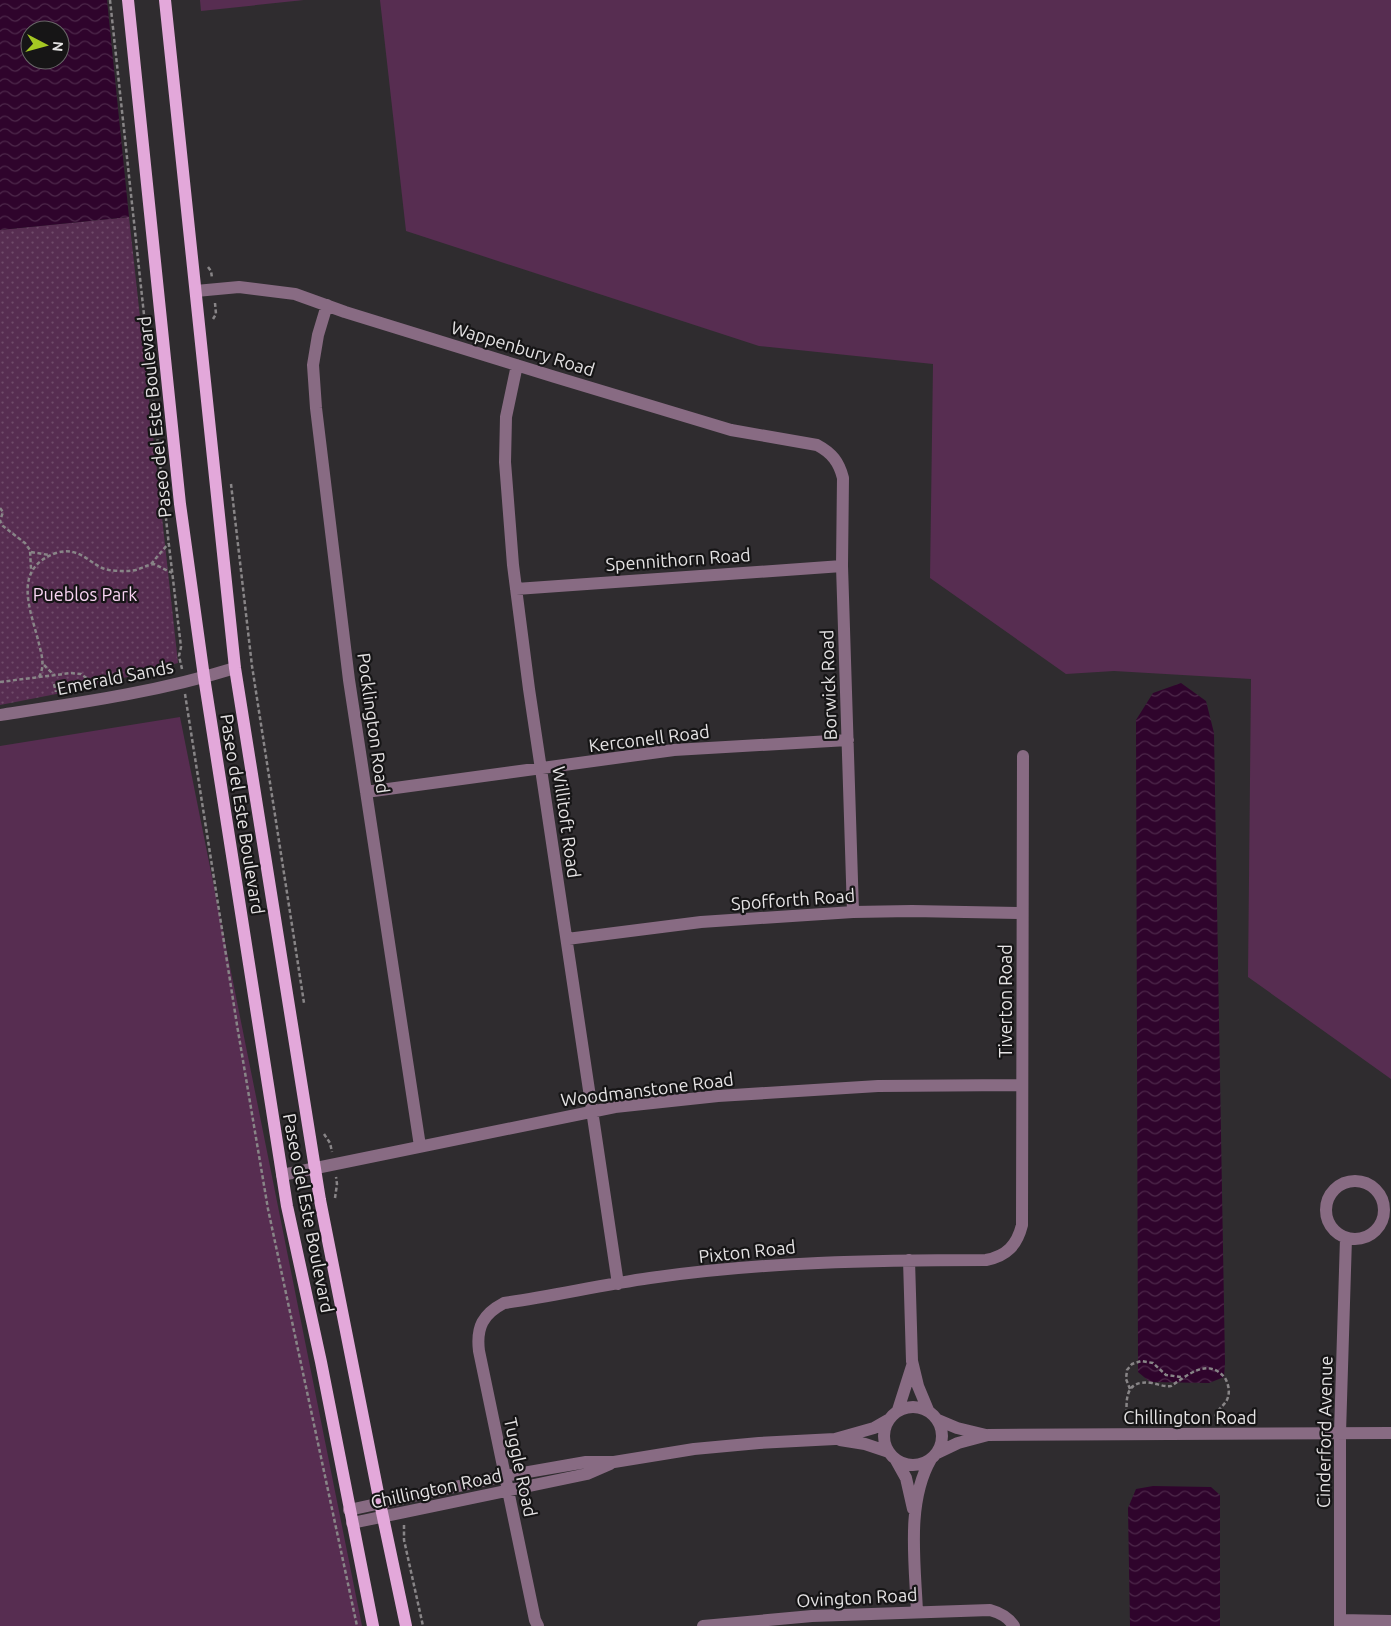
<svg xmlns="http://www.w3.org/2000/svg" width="1391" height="1626" font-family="Ubuntu,sans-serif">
<defs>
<pattern id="park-dots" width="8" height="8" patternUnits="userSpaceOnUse" patternTransform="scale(1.25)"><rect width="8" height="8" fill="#572d51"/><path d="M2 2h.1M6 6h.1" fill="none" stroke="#6f4b6a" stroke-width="1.8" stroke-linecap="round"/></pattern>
<pattern id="water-waves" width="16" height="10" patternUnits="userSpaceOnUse" patternTransform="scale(1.25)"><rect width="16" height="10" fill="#2f042c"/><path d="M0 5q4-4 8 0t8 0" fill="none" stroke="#4d284a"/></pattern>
</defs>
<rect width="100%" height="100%" fill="#2f2c2f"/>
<path fill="#572d51" d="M 200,0 L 304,0 L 201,11 Z
M 380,0 L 1391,0 L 1391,1079 L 1248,977 L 1251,679 L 1114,671 L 1066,674 L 930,578 L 933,364 L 759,346 L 406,231 Z
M 180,717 L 362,1626 L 0,1626 L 0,746 Z"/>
<path fill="url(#park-dots)" d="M 129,217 L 178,663 L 87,688 L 0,705 L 0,230 Z"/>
<path fill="url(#water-waves)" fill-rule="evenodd" d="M 0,0 L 107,0 L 129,217 L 0,230 ZM 30,30 L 60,30 L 60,60 L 30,60 Z
M 1181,683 L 1206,701 L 1214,733 L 1225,1363 L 1224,1377 L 1209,1383 L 1150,1382 L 1138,1372 L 1136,720 L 1153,693 Z
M 1153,1486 L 1211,1487 L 1220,1495 L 1220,1626 L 1130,1626 L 1128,1508 L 1136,1489 Z"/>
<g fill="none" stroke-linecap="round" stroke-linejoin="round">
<path stroke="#888587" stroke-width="2.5" stroke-dasharray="4 2.5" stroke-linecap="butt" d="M 110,0 L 168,537 L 181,647 L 179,656 L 182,669
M 208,267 L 211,271 L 212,278
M 213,319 L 216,314 L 215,303
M 231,484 L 252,666 L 304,1003
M 0,508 L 3,512 L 0,521 L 3,526 L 25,543 L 30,550 L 31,569
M 31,552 L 49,555
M 151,564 L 168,544
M 44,665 L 54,675
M 39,677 C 45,666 42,656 39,644 C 31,610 11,569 56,553 C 81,545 91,567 109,570 C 118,571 131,572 139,569 C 144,567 148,565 154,564 L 172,573
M 0,682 L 71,673 L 81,674 L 88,679
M 54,684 L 56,692
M 185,694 L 237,1025 L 268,1209 L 357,1626
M 324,1134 L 330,1143 L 332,1152
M 335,1198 L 337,1184 L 336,1177
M 1130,1389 L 1126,1379 L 1127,1370 L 1132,1364 L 1141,1361 L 1153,1363 L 1166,1375 L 1181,1377
M 1127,1420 C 1126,1400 1124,1379 1152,1383 C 1158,1384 1164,1387 1171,1386 C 1188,1375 1208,1357 1225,1378 C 1228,1383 1230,1391 1228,1397 C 1226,1406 1215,1409 1215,1419
M 404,1525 L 404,1540 L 423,1626"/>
<path stroke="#886b83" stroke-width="12" d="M 196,291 L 239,287 L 295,294 L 345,312 L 555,377 L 731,430 L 817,445 C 832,453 839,462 843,478 L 842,566 L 853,912
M 327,305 L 318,335 L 313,365 L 316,408 L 349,680 L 420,1146
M 517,365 L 506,417 L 505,462 L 513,565 L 529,689 L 618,1284
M 516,589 L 842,566
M 0,715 C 79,703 158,692 235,668
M 366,792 L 674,750 L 848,740
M 567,939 L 701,922 L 853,912 L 912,911 L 1022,913
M 282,1175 L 615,1107 L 718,1096 L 878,1086 L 1022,1085
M1326 1210a29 29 0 1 1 58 0a29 29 0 1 1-58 0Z
M 909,1260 L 912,1361 L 918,1386 L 928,1410
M884 1436a29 29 0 1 1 58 0a29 29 0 1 1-58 0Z
M 898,1410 L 912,1366
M 938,1420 L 957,1428 L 986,1435
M 840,1440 L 865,1444 L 889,1452
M 937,1453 L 958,1443 L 988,1435 L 1391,1433
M 896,1460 L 906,1478 L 913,1509
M 349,1510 L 505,1476 L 586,1462 L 614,1462 L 694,1449 L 759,1443 L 835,1439 L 874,1428 L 888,1420
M 352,1523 L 587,1474 L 610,1464
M 917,1612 C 915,1563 906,1502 931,1459
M 1340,1620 L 1391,1621
M 538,1626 L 535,1620 L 479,1351 C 476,1327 483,1314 504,1303 C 553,1296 601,1285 650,1278 C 762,1262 874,1260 986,1260 C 1007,1256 1017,1245 1022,1225 L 1023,756
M 703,1626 L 812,1616 L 990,1610 C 1001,1613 1008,1617 1014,1626
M 1340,1626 L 1340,1433 L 1346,1238"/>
<path stroke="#e3a8da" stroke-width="12" d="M 128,0 L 180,504 L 204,677 L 287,1206 L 321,1362 L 373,1626
M 165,0 L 235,668 L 320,1200 L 380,1503 L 406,1626"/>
</g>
<g text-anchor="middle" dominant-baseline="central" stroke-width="4.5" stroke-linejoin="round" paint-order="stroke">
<g font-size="18" fill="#e5e3e4" stroke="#161516">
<text transform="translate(523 348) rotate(17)">Wappenbury Road</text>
<text transform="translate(154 417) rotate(-96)">Paseo del Este Boulevard</text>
<text transform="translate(678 559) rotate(-4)">Spennithorn Road</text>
<text transform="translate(115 677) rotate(-11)">Emerald Sands</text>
<text transform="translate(828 685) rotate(-92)">Borwick Road</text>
<text transform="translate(374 723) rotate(82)">Pocklington Road</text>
<text transform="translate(649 738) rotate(-7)">Kerconell Road</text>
<text transform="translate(243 814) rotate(81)">Paseo del Este Boulevard</text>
<text transform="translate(567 822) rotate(82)">Willitoft Road</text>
<text transform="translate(793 899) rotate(-4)">Spofforth Road</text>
<text transform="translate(1005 1001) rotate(-90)">Tiverton Road</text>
<text transform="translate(647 1089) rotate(-7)">Woodmanstone Road</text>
<text transform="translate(309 1213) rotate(79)">Paseo del Este Boulevard</text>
<text transform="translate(747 1251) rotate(-6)">Pixton Road</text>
<text x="1190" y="1417">Chillington Road</text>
<text transform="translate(1324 1432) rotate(-89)">Cinderford Avenue</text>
<text transform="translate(521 1467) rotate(78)">Tuggle Road</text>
<text transform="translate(436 1488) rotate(-12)">Chillington Road</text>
<text transform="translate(857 1597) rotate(-3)">Ovington Road</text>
</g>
<g font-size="18" fill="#f8d4f2" stroke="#161516">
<text x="85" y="594">Pueblos Park</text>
</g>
</g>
<g transform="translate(45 45) rotate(96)"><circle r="24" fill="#161516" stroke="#696768"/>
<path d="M0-4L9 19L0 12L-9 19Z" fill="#a5c823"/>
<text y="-8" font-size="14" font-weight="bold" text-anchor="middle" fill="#e5e3e4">N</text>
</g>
</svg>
